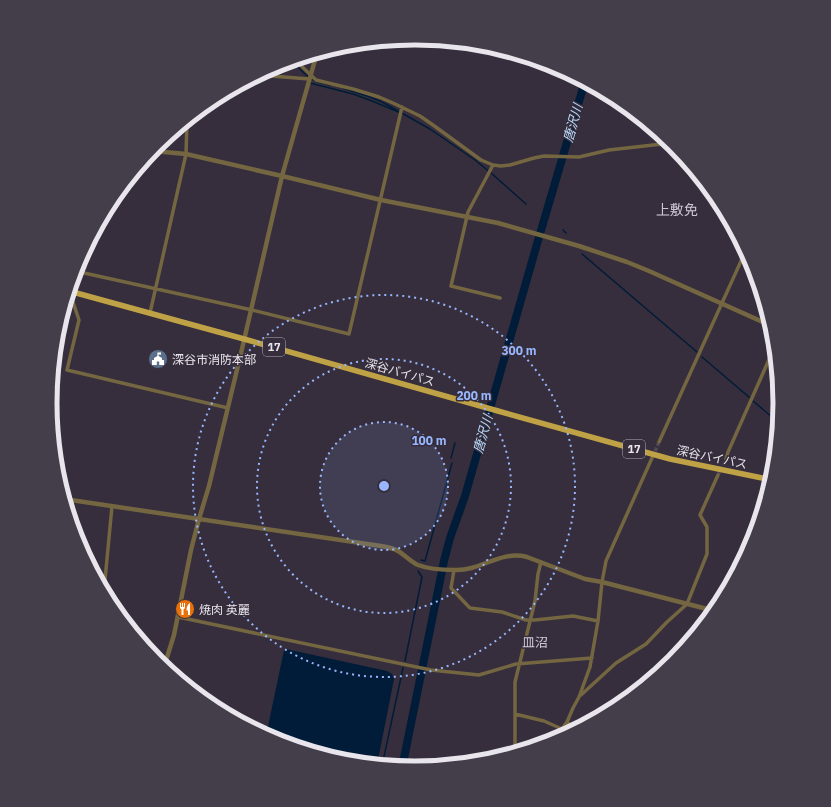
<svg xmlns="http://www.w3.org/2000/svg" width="831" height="807" font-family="'IBM Plex Sans','Noto Sans JP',sans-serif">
<rect width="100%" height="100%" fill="#362e3c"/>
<path fill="#001c38" d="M 286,649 L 387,671 L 392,674 L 394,679 L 377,765 L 344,762 L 275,741 L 266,736 L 284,650 Z"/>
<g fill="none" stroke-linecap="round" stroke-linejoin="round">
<path stroke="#001c38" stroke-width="1.5" d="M 292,61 L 305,74 L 315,81 L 330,85
M 310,83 L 353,94 L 372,101 L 401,113
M 343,88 L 370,97 L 384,103 L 430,129 L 475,160 L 491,173 L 526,204
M 563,230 L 566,233
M 582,254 L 697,352
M 702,357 L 750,398
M 753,401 L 779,423
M 451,458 L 455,443
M 67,507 L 86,544 L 101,576
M 421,560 L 425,561 L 452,463
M 103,583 L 108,600
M 405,661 L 422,577 L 418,571
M 382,766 L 403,668"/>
<path stroke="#001c38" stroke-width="8" d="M 402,768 L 444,561 L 450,538 L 465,496 L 537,244 L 585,81"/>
<path stroke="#514957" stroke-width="3.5" stroke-dasharray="3.5 2" stroke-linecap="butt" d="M 653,456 L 659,442
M 718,475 L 726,459"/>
<path stroke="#736641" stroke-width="3.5" d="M 407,39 L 441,41
M 295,60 L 316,80 L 353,89 L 379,97 L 393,103 L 420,116 L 433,125 L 481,160 L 493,165 L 501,166 L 510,165 L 534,158 L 544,156 L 579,157 L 609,150 L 671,143
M 259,75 L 309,79
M 493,165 L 468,212 L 451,286 L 500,298
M 75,271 L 252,310 L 349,334 L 402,107
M 72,292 L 72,299 L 79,320 L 67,370 L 228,408
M 150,313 L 186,154 L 187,121
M 659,442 L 746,250
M 726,459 L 728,452 L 775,346
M 454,570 L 451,588 L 468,606 L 470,608 L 502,612 L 526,620 L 535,620 L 573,616 L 598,621
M 96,577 L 105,580 L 112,506
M 105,580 L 114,609
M 178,617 L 431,670 L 479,675 L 516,664 L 592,658
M 706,623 L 711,610
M 581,695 L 616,663 L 646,644 L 667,622 L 687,604 L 707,554 L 707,527 L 700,515 L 718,475
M 515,714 L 544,721 L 562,729
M 567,722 L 576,730
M 543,745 L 550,742 L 557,735 L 567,722 L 573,708 L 579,697 L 590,667 L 598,621 L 602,582 L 606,561 L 652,458
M 515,753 L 515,682 L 535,601 L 538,574 L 541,562"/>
<path stroke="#736641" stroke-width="4.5" d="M 153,151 L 186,154 L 282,176 L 381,200 L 498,223 L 579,246 L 627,262 L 649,271 L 772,326
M 64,499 L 381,546 C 387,547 393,548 398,551 C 405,555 411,562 418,565 C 428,569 445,570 455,570 C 481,571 500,550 527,557 L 585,579 L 602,582 L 715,611
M 164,667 L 174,635 L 191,550 L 199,519 L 209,486 L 242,349 L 282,176 L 317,53"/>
<path stroke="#c0a246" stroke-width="5.5" d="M 69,291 L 244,339 L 498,411 L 670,459 L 772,480"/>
</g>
<circle cx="384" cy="486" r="64" fill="#97b6fd" fill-opacity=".12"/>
<g fill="none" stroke="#97b6fd" stroke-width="2" stroke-dasharray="2 4">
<circle cx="384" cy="486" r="64"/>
<circle cx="384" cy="486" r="127"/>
<circle cx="384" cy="486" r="191"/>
</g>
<defs>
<g id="civic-disc" transform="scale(1)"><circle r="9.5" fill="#5c6f8a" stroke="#362e3c"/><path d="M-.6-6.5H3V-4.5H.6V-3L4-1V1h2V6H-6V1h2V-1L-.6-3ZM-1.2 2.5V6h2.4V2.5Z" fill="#fff"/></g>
<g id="restaurant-disc" transform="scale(1)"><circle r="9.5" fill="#e8710a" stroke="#362e3c"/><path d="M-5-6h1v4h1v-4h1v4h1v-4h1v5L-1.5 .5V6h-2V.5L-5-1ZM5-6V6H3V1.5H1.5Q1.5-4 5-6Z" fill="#fff"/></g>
</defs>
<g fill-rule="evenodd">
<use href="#civic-disc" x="158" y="359"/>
<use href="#restaurant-disc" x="185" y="609"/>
</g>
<g text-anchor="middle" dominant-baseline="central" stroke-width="3" stroke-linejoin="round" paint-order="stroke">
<g fill="#362e3c" stroke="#b3aeb8" stroke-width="1">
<rect x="263" y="338" width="22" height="18" rx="3"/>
<rect x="623" y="440" width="22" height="18" rx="3"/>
</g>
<g font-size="11" font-weight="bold" fill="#e9e5ed">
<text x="274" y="347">17</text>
<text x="634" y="449">17</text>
</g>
<g font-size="12" fill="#e9e5ed" stroke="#362e3c" text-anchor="start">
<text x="172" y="359">深谷市消防本部</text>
<text x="199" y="609">焼肉 英麗</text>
</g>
<g font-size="12" fill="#e9e5ed" stroke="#362e3c">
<text transform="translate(400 372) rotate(16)">深谷バイパス</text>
<text transform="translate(712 457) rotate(12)">深谷バイパス</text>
</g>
<g font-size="13" font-style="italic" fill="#b7d8f9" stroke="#362e3c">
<text transform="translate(573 123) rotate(-74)">唐沢川</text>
<text transform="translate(483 434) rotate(-74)">唐沢川</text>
</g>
<g font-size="13" fill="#d0c7d8" stroke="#362e3c">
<text x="535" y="642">皿沼</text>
</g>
<g font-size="14" fill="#d0c7d8" stroke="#362e3c">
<text x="677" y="210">上敷免</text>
</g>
</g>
<path d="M0 0H831V807H0ZM57 403a358 358 0 1 1 716 0a358 358 0 1 1-716 0Z" fill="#443d4a" fill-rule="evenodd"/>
<path fill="none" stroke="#e9e5ed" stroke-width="5" d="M57 403a358 358 0 1 1 716 0a358 358 0 1 1-716 0Z"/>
<circle cx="384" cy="486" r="6" fill="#97b6fd" stroke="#362e3c" stroke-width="2"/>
<g font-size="12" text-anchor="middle" font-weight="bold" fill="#97b6fd" stroke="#362e3c" stroke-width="3" stroke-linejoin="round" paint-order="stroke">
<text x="519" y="355">300 m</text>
<text x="474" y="400">200 m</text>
<text x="429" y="445">100 m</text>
</g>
</svg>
